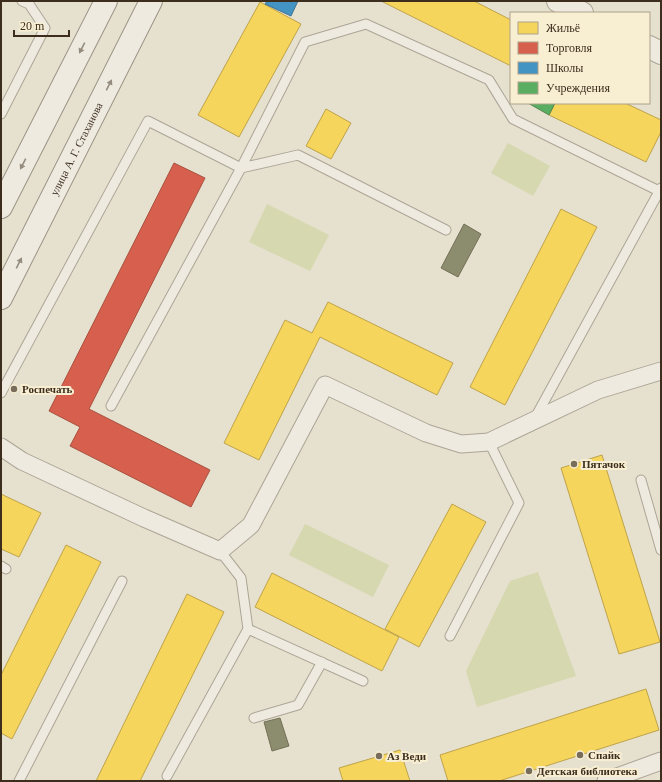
<svg xmlns="http://www.w3.org/2000/svg" width="662" height="782" font-family="Georgia,serif">
<rect width="100%" height="100%" fill="#e6e0ce"/>
<path fill="#d6d8af" d="M 508,143 L 550,166 L 533,196 L 491,173 Z
M 267,204 L 329,235 L 310,271 L 249,242 Z
M 305,524 L 389,565 L 373,597 L 289,555 Z
M 538,572 L 576,676 L 477,707 L 466,671 L 510,581 Z"/>
<path fill="#f6d55c" stroke="#bea349" d="M 381,1 L 474,1 L 511,20 L 511,66 Z
M 260,2 L 301,24 L 239,137 L 198,115 Z
M 555,103 L 625,103 L 661,120 L 661,132 L 646,162 L 549,115 Z
M 326,109 L 351,123 L 331,159 L 306,146 Z
M 561,209 L 597,227 L 505,405 L 470,387 Z
M 328,302 L 453,363 L 437,395 L 320,337 L 259,460 L 224,443 L 285,320 L 312,333 Z
M 602,455 L 660,642 L 619,654 L 561,468 Z
M 1,494 L 41,513 L 19,557 L 1,549 Z
M 452,504 L 486,522 L 419,647 L 385,629 Z
M 66,545 L 101,562 L 12,739 L 1,733 L 1,675 Z
M 272,573 L 399,637 L 382,671 L 255,607 Z
M 187,594 L 224,612 L 140,781 L 96,781 Z
M 646,689 L 659,730 L 499,781 L 448,781 L 440,755 Z
M 400,750 L 410,781 L 343,781 L 339,768 Z"/>
<path fill="#d6604d" stroke="#a8513f" d="M 174,163 L 205,178 L 89,409 L 210,470 L 191,507 L 70,446 L 80,427 L 49,411 Z"/>
<path fill="#4393c3" stroke="#417491" d="M 267,1 L 298,1 L 291,16 L 265,4 Z"/>
<path fill="#5aae61" stroke="#51874d" d="M 528,103 L 555,103 L 549,115 Z"/>
<path fill="#8c8c6e" stroke="#747056" d="M 464,224 L 481,234 L 458,277 L 441,268 Z
M 280,718 L 289,746 L 272,751 L 264,722 Z"/>
<g fill="none" stroke-linecap="round" stroke-linejoin="round">
<g stroke="#aca596" stroke-width="11">
<path id="service" d="M 1,114 L 45,28 L 29,4 L 22,1
M 1,393 L 148,121 L 241,168 L 305,42 L 366,24 L 489,80 L 513,119 L 661,192
M 111,406 L 241,168 L 298,155 L 446,230
M 535,418 L 661,188
M 641,480 L 661,550
M 1,566 L 6,569
M 248,629 L 363,681
M 450,636 L 519,503 L 489,442
M 254,718 L 298,705 L 322,662
M 167,776 L 248,629 L 241,578 L 220,551
M 19,781 L 122,581"/>
</g>
<g stroke="#aca596" stroke-width="19">
<path id="minor" d="M 1,447 L 22,461 L 144,518 L 220,551 L 251,525 L 325,385 L 426,433 L 461,444 L 489,442 L 598,390 L 661,371
M 606,781 L 661,761"/>
</g>
<g stroke="#aca596" stroke-width="24">
<path id="tertiary" d="M 558,1 L 582,13
M 649,47 L 661,53"/>
</g>
<g stroke="#9b9486" stroke-width="24">
<g id="secondary">
<path d="M 1,207 L 106,1"/>
<path id="s1" d="M 1,298 L 151,1"/>
</g>
</g>
<use href="#service" stroke="#eeeae0" stroke-width="9"/>
<use href="#minor" stroke="#eeeae0" stroke-width="17"/>
<use href="#tertiary" stroke="#eeeae0" stroke-width="22"/>
<use href="#secondary" stroke="#eeeae0" stroke-width="22"/>
</g>
<defs><path id="oneway-solid" d="M-6-.8H1V-3.2L6.5 0L1 3.2V.8H-6Z"/></defs>
<g fill="#958c7e">
<use href="#oneway-solid" transform="translate(82 48) rotate(117)"/>
<use href="#oneway-solid" transform="translate(109 85) rotate(-63)"/>
<use href="#oneway-solid" transform="translate(23 164) rotate(117)"/>
<use href="#oneway-solid" transform="translate(19 263) rotate(-63)"/>
</g>
<g fill="#786c5b" stroke="#f8efd3" stroke-width="1.5">
<circle cx="14" cy="389" r="4"/>
<circle cx="574" cy="464" r="4"/>
<circle cx="580" cy="755" r="4"/>
<circle cx="379" cy="756" r="4"/>
<circle cx="529" cy="771" r="4"/>
</g>
<g text-anchor="middle" dominant-baseline="central" stroke-width="4" stroke-linejoin="round" paint-order="stroke">
<g font-size="11" fill="#3c2d1d" stroke="#f8efd3">
<text stroke="none"><textPath href="#s1" startOffset="167">улица А. Г. Стаханова</textPath></text>
</g>
<g font-size="11" font-weight="bold" fill="#3c2d1d" stroke="#f8efd3" text-anchor="start">
<text x="22" y="389">Роспечать</text>
<text x="582" y="464">Пятачок</text>
<text x="588" y="755">Спайк</text>
<text x="387" y="756">Аз Веди</text>
<text x="537" y="771">Детская библиотека</text>
</g>
</g>
<rect width="662" height="782" fill="none" stroke="#3c2d1d" stroke-width="4"/>
<rect x="510" y="12" width="140" height="92" fill="#f8efd3" stroke="#ada18a"/>
<rect x="518" y="22" width="20" height="12" fill="#f6d55c" stroke="#ada18a"/>
<text x="546" y="32" font-size="12" fill="#3c2d1d">Жильё</text>
<rect x="518" y="42" width="20" height="12" fill="#d6604d" stroke="#ada18a"/>
<text x="546" y="52" font-size="12" fill="#3c2d1d">Торговля</text>
<rect x="518" y="62" width="20" height="12" fill="#4393c3" stroke="#ada18a"/>
<text x="546" y="72" font-size="12" fill="#3c2d1d">Школы</text>
<rect x="518" y="82" width="20" height="12" fill="#5aae61" stroke="#ada18a"/>
<text x="546" y="92" font-size="12" fill="#3c2d1d">Учреждения</text>
<path d="M14 30v6h55v-6" fill="none" stroke="#3c2d1d" stroke-width="2"/>
<text x="20" y="30" font-size="12" fill="#3c2d1d" stroke="#f8efd3" stroke-width="3" paint-order="stroke">20 m</text>
</svg>
